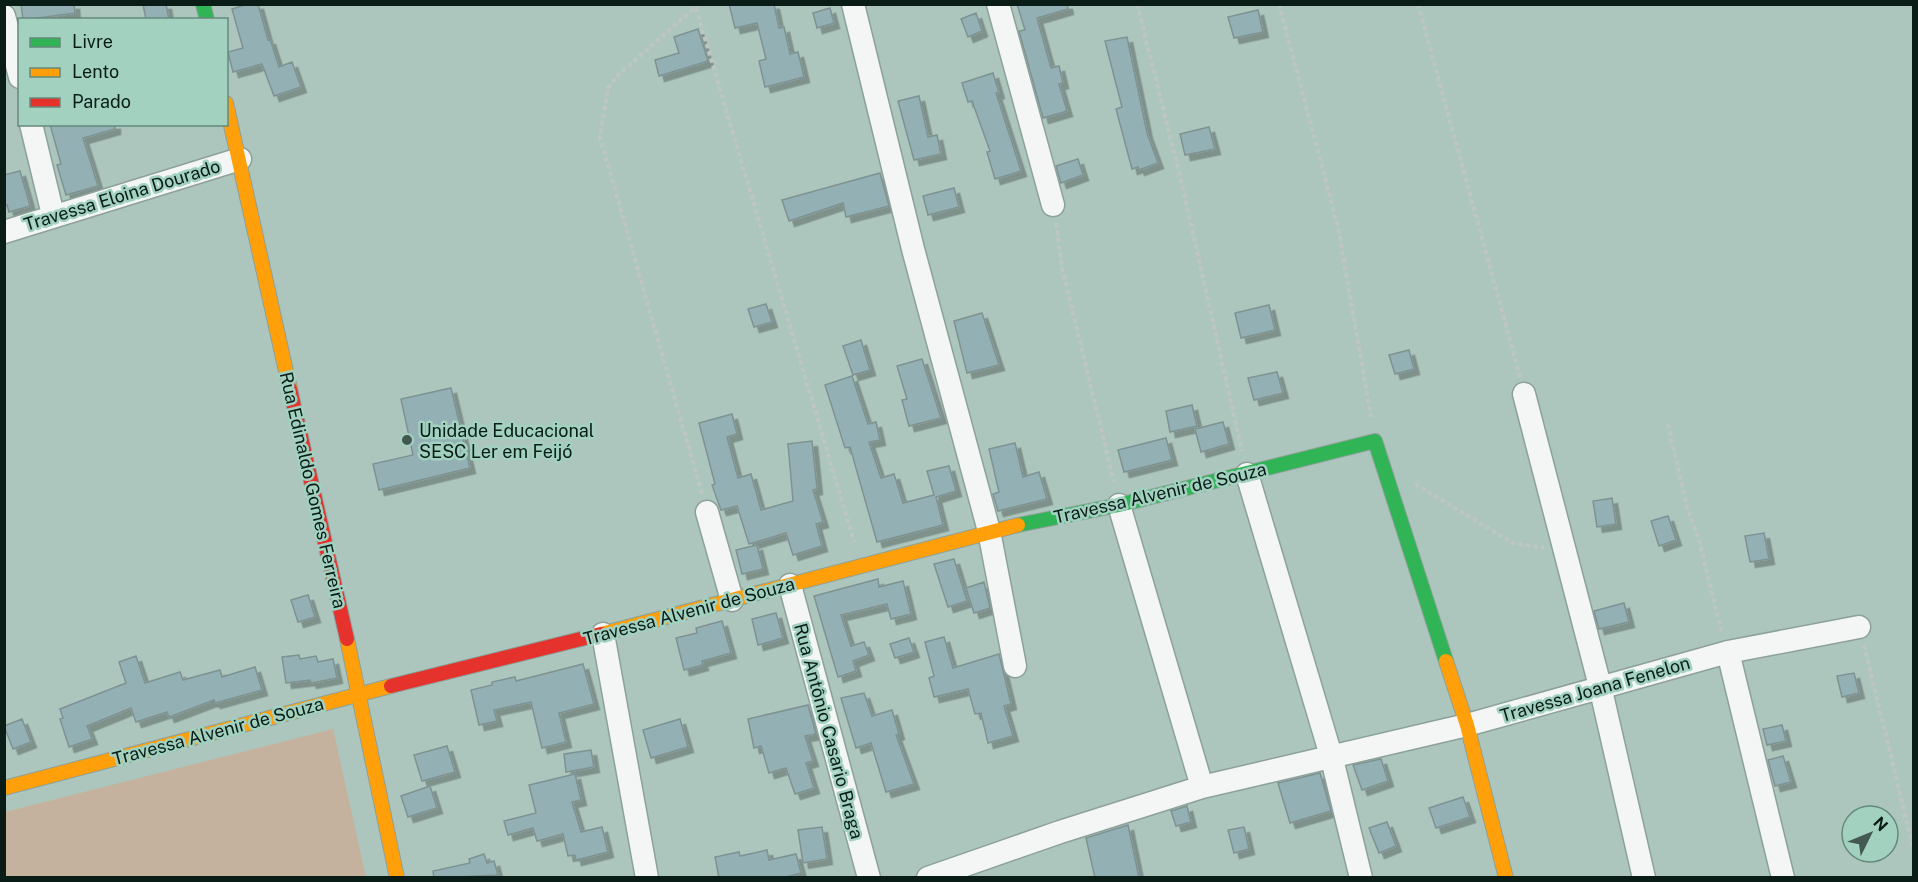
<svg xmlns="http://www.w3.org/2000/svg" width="1918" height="882" font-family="'Public Sans',sans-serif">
<defs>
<filter id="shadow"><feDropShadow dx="5.5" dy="5.5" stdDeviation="0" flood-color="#0004"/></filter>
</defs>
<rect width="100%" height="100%" fill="#acc6bd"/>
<path fill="#c5b29e" d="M 333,729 L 366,877 L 5,877 L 5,812 Z"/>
<path fill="#93b1b5" stroke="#7f9292" stroke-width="1.5" filter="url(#shadow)" d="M 21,4 L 74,4 L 75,13 L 23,20 Z
M 143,4 L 166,4 L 169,20 L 146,20 Z
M 248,4 L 258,4 L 268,40 L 270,39 L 279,67 L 292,62 L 301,87 L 274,96 L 262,64 L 233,72 L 228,52 L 243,48 L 232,9 Z
M 729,4 L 774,4 L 779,28 L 784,27 L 790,54 L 798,52 L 804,77 L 765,87 L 759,61 L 766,59 L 757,23 L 735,28 Z
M 1017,4 L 1067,4 L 1068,9 L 1037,18 L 1051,68 L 1059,66 L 1063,83 L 1059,84 L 1067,111 L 1043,118 L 1019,31 L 1025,30 Z
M 830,8 L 834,23 L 817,28 L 813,13 Z
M 1258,10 L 1263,32 L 1234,38 L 1228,17 Z
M 976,13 L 982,31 L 968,37 L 961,19 Z
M 698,29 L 708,61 L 659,76 L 655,60 L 679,53 L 674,37 Z
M 1127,37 L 1147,133 L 1158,163 L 1139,170 L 1138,167 L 1132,169 L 1116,109 L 1122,107 L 1105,41 Z
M 993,73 L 999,93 L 996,93 L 1021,171 L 995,179 L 987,152 L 990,151 L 972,101 L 968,102 L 962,83 Z
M 919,96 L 928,137 L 937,135 L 941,154 L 914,160 L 898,101 Z
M 50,124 L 115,124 L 115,129 L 83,138 L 98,186 L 66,195 L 57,165 L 61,164 Z
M 1209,127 L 1215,149 L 1185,155 L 1180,134 Z
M 1078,159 L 1083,175 L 1061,183 L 1056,166 Z
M 20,171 L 30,206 L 9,212 L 7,205 L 4,206 L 4,175 Z
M 880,173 L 889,206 L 846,217 L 843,203 L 789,221 L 782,200 Z
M 954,188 L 959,207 L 928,215 L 923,196 Z
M 766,304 L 772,322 L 754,327 L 748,309 Z
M 1269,305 L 1275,330 L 1241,338 L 1235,313 Z
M 982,313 L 999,365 L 967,373 L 954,321 Z
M 861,340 L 870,370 L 853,375 L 843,346 Z
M 1409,350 L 1414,369 L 1395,374 L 1389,355 Z
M 922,359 L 941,418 L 909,426 L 902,400 L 907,399 L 897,366 Z
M 1277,372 L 1283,393 L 1254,400 L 1248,378 Z
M 852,376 L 868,424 L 876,422 L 880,440 L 869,442 L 881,478 L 894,474 L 903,503 L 934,495 L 927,471 L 949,466 L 956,491 L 936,497 L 943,525 L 877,542 L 850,447 L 845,448 L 825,385 Z
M 451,388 L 470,468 L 379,490 L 373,464 L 413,455 L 401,399 Z
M 1192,405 L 1197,426 L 1170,432 L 1166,411 Z
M 732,414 L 737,434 L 727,437 L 738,478 L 751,474 L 761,510 L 793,501 L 788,444 L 812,441 L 817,489 L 813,490 L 823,522 L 816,524 L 822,546 L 793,555 L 786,533 L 749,544 L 737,506 L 721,510 L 712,485 L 715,484 L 699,423 Z
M 1223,422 L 1229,444 L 1201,452 L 1195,429 Z
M 1166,438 L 1172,460 L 1124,472 L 1118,450 Z
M 1015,443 L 1023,477 L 1039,472 L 1047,499 L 998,511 L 993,494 L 999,492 L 989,449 Z
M 1612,498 L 1616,524 L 1597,527 L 1593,501 Z
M 1668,516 L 1676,540 L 1659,546 L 1651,521 Z
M 1764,533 L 1769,559 L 1750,562 L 1745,536 Z
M 757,545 L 763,569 L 742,574 L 736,550 Z
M 954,559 L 967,601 L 948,607 L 934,564 Z
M 878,579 L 879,587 L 903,581 L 911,614 L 891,619 L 887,604 L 841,615 L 851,646 L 864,642 L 869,655 L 853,661 L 856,671 L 838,677 L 814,596 Z
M 984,582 L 990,608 L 974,613 L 966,588 Z
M 308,595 L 315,617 L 298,622 L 291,600 Z
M 1624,603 L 1629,622 L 1599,629 L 1594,611 Z
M 776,613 L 783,638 L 758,645 L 752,619 Z
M 722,621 L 731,653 L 702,661 L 703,665 L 684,670 L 676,638 L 697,633 L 696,628 Z
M 944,637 L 953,668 L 999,654 L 1011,704 L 1004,706 L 1013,736 L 988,743 L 981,713 L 975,714 L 968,689 L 934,697 L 929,678 L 934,676 L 925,642 Z
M 909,638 L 914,652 L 895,658 L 890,644 Z
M 299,655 L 300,659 L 316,656 L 318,662 L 333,659 L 337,678 L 311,683 L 310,680 L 286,683 L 282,657 Z
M 136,656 L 145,683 L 180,672 L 183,680 L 220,670 L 222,677 L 255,667 L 262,690 L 215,703 L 214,700 L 169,717 L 167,712 L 136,722 L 131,708 L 87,726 L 92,739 L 69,747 L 60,719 L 63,718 L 60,709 L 126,683 L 119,662 Z
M 583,664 L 594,704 L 559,713 L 566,742 L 542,748 L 531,702 L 494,710 L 497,721 L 479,725 L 471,690 L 492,685 L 492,682 L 515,677 L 516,681 Z
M 1854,673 L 1859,693 L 1842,697 L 1837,676 Z
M 864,693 L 872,716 L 892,710 L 899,734 L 896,735 L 914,784 L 886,792 L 871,743 L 856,748 L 841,698 Z
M 808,705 L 816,734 L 805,736 L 813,761 L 806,763 L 814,788 L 795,794 L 786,768 L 769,773 L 761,746 L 754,748 L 748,719 Z
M 22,719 L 31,742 L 13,749 L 4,726 Z
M 680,719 L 688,747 L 651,758 L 643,730 Z
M 1782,725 L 1786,741 L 1767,745 L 1763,729 Z
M 447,746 L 455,772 L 422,781 L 414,755 Z
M 591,750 L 594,767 L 566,772 L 564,754 Z
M 1783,756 L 1791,782 L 1775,786 L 1768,760 Z
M 1381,759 L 1388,781 L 1362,790 L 1353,765 Z
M 1320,773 L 1331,811 L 1290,823 L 1278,783 Z
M 575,774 L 581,800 L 572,802 L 581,832 L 602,827 L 608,852 L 576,860 L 575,855 L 568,856 L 563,834 L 537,841 L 533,828 L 508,835 L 504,821 L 536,813 L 529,785 Z
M 430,786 L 437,808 L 408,817 L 401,796 Z
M 1463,797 L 1470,817 L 1436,828 L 1429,808 Z
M 1187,806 L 1191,822 L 1176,826 L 1171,811 Z
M 1387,822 L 1396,846 L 1379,853 L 1369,828 Z
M 1128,825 L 1139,878 L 1095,878 L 1086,838 Z
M 822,827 L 827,859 L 803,863 L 798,830 Z
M 1244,827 L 1249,849 L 1234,853 L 1228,830 Z
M 767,850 L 769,860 L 796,854 L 801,873 L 782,878 L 719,878 L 715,857 L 739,852 L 740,856 Z
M 484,854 L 487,863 L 494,861 L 498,875 L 434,878 L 433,871 L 470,863 L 469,859 Z"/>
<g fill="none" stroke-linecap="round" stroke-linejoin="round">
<g stroke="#8da19a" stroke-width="25">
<path id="street" d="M 853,4 L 913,249 L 989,531 L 1015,666
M 998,4 L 1053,205
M 4,16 L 20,77
M 31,124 L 53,215
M 4,232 L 240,159
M 1524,394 L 1600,686 L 1644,878
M 1247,474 L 1332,759 L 1361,878
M 1119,505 L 1202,787
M 707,512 L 732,600
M 790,585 L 869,878
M 603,634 L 647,878
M 1728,652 L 1783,878
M 928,878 L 1060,832 L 1202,787 L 1467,725 L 1728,652 L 1859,627"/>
</g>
<g stroke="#8da19a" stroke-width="16">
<path id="fast" d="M 203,4 L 207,20
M 1018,525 L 1119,505 L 1375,441 L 1446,661"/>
</g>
<g stroke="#8da19a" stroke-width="16">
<path id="slow" d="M 226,103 L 290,389
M 601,634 L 1018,525
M 347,639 L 397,878
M 1446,661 L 1467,725 L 1506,878
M 4,788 L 391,686"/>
</g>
<g stroke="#8da19a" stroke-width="16">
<path id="jam" d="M 290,389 L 347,639
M 391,686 L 601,634"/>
</g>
<path stroke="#bec6c3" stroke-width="4" stroke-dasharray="4.5 3" stroke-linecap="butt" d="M 699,4 L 616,77 L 608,88 L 600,137 L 702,494
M 1137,4 L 1180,176 L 1242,451
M 1279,4 L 1338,227 L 1371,417
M 1418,4 L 1520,377
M 696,8 L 854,542
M 1056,223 L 1062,268 L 1114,482
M 1668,424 L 1687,507 L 1699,540 L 1722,634
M 1415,484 L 1513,543 L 1544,548
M 1864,645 L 1914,851"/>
<use href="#street" stroke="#f3f6f5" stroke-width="22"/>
<use href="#fast" stroke="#30b455" stroke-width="14"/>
<use href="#slow" stroke="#ff9f0a" stroke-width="14"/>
<use href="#jam" stroke="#e5322d" stroke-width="14"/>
</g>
<circle fill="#425850" stroke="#a2d1c0" stroke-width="2" cx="407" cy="440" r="6"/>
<g text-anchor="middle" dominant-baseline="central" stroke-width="5" stroke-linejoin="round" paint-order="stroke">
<g font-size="18" fill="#091c16" stroke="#a2d1c0">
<text transform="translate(122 195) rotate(-17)">Travessa Eloina Dourado</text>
<text transform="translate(313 490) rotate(77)">Rua Edinaldo Gomes Ferreira</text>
<text transform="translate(1160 493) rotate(-13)">Travessa Alvenir de Souza</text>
<text transform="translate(689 611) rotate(-15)">Travessa Alvenir de Souza</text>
<text transform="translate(1595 689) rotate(-16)">Travessa Joana Fenelon</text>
<text transform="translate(218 731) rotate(-15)">Travessa Alvenir de Souza</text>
<text transform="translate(829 731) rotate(75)">Rua Antônio Casario Braga</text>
</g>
<g font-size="18" fill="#091c16" stroke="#a2d1c0" text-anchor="start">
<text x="419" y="430">Unidade Educacional<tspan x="419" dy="21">SESC Ler em Feijó</tspan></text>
</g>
</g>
<rect width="1918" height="882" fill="none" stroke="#091c16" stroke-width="12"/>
<rect x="18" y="18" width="210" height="108" fill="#a2d1c0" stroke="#65897c" stroke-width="1.5"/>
<rect x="30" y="38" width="30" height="9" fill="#30b455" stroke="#65897c" stroke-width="1.5"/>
<text x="72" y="48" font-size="18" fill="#091c16">Livre</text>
<rect x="30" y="68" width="30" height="9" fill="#ff9f0a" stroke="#65897c" stroke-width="1.5"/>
<text x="72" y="78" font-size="18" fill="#091c16">Lento</text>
<rect x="30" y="98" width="30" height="9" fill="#e5322d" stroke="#65897c" stroke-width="1.5"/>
<text x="72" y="108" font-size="18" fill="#091c16">Parado</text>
<g transform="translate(1870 834) rotate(47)"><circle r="28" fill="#a2d1c0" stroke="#65897c" stroke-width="1.5"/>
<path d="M0-4.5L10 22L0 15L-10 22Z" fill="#425850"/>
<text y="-9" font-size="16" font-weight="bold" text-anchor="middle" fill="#091c16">N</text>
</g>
</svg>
